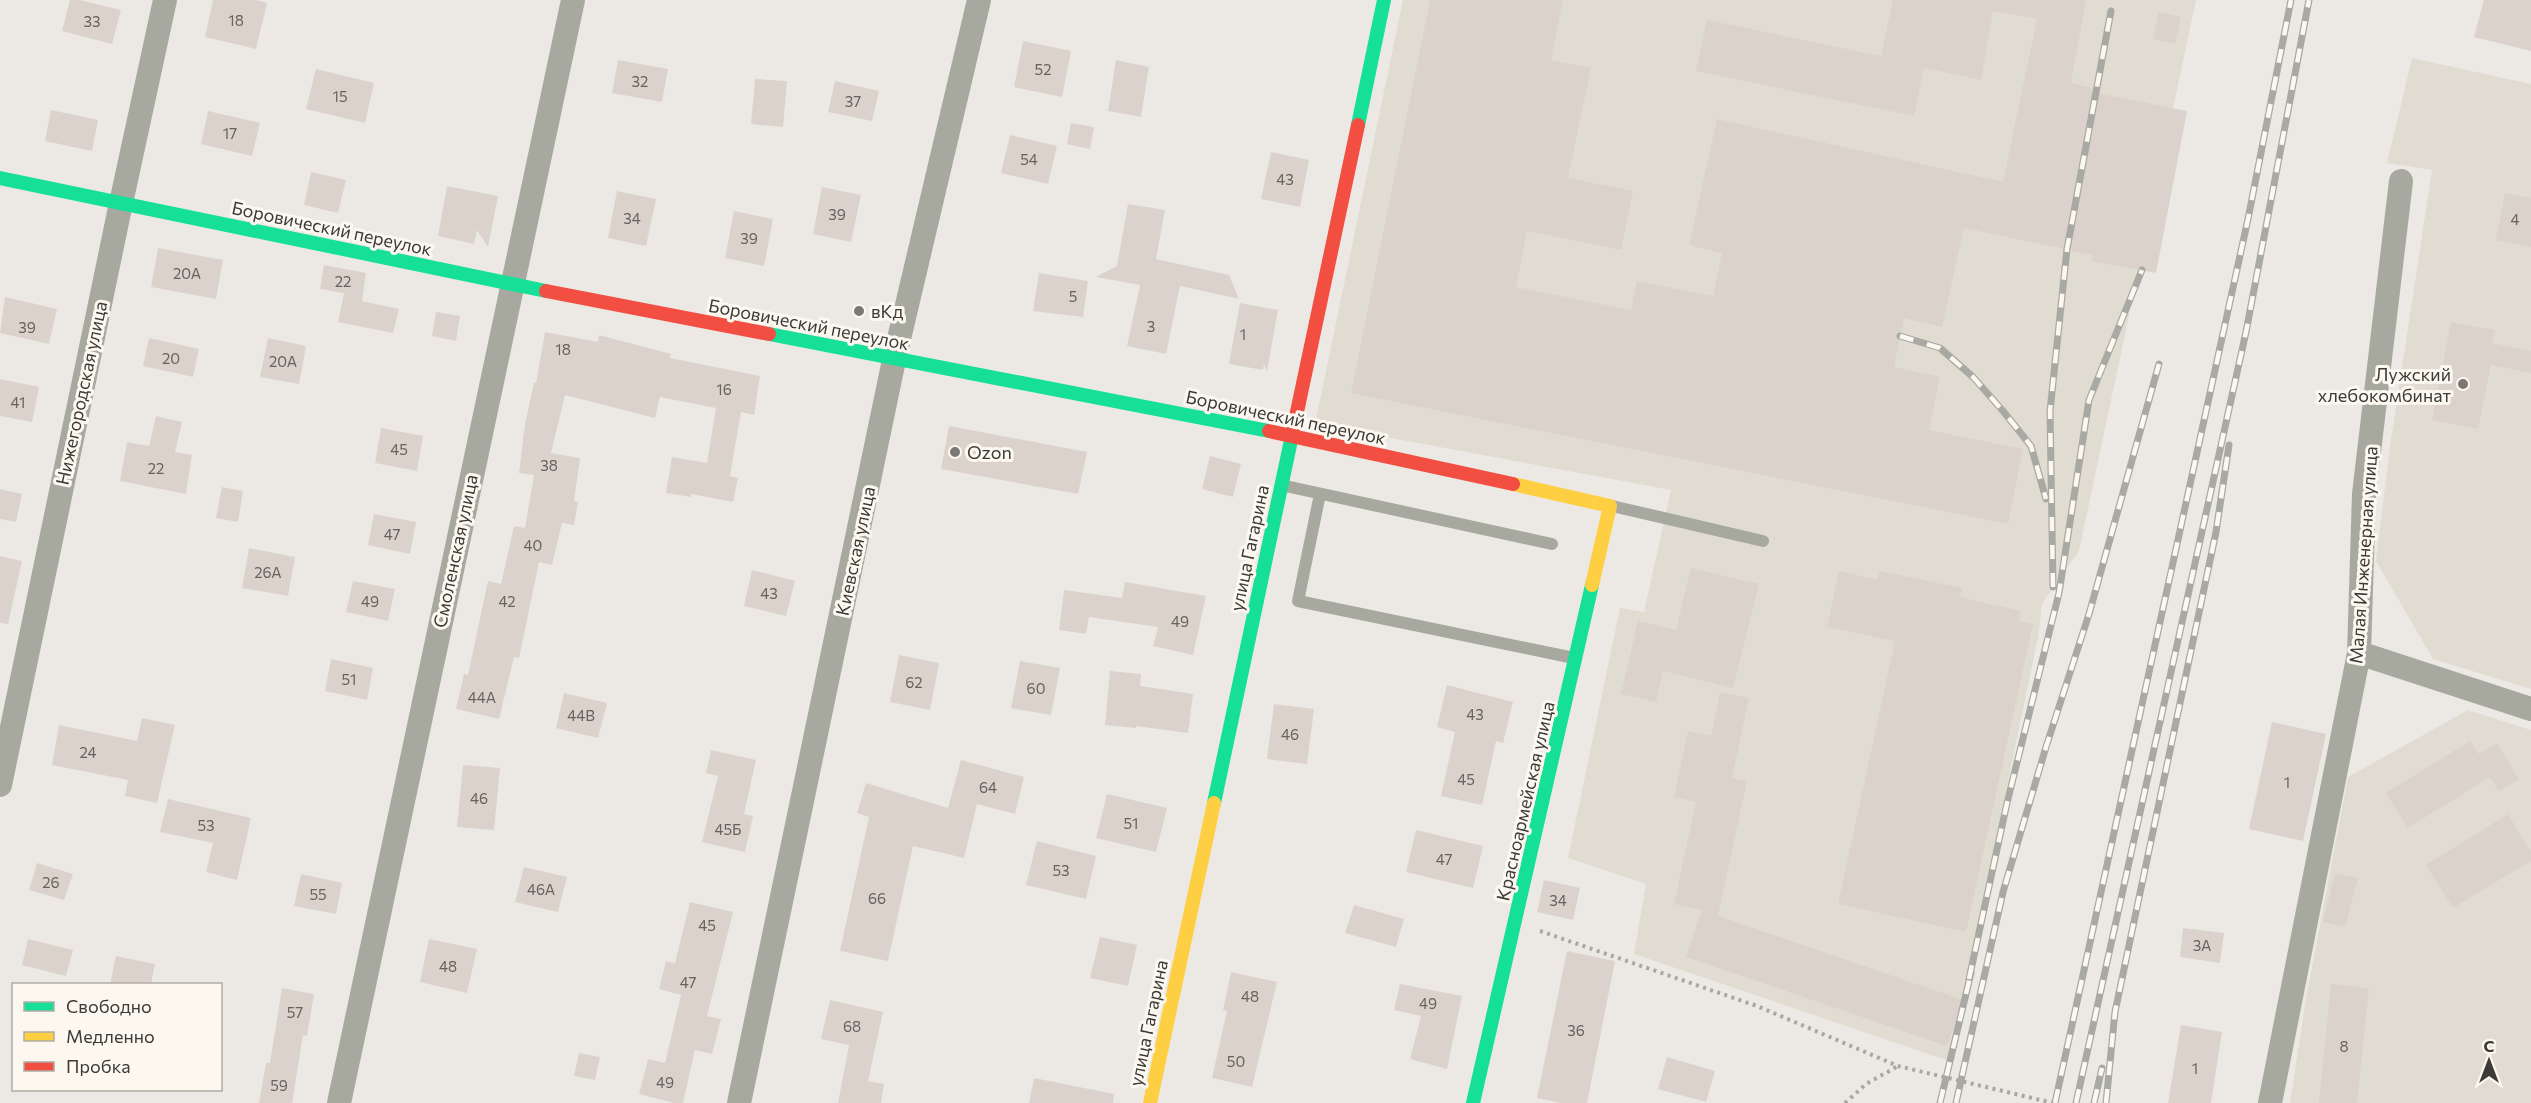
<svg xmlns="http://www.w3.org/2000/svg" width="2531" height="1103" font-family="Commissioner,sans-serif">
<rect width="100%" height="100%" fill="#ece9e5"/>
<path fill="#e1dcd2" d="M 1403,0 L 2196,0 L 2079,551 L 2042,604 L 2038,638 L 1949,1061 L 1634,954 L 1646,884 L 1568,858 L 1620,608 L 1644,612 L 1671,490 L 1315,424 Z
M 2412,58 L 2531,84 L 2531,689 L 2433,659 L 2376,561 L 2390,446 L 2432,170 L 2387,163 Z
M 2468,710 L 2531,730 L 2531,1103 L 2290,1103 L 2306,999 L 2348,777 Z"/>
<path fill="#dcd2cc" d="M 70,0 L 80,0 L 121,10 L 112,44 L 62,31 Z
M 213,0 L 256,0 L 267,3 L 256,49 L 205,37 Z
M 1430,0 L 1563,0 L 1551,60 L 1591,68 L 1568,178 L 1633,191 L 1621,250 L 1527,231 L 1516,287 L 1631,310 L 1637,281 L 1713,296 L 1722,253 L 1689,245 L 1717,119 L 2003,182 L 2037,19 L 1993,11 L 1981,80 L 1924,68 L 1914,116 L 1696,71 L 1707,20 L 1881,56 L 1893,0 L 2086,0 L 2071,83 L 2092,88 L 2091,92 L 2187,111 L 2156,273 L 2091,261 L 2092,255 L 1964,228 L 1942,327 L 1904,318 L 1894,367 L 1940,377 L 1929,430 L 2023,449 L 2008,524 L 1351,393 Z
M 2484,0 L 2531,0 L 2531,51 L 2474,37 Z
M 2159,12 L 2181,17 L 2175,44 L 2153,39 Z
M 1023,41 L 1071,51 L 1062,97 L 1014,87 Z
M 618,60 L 668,69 L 662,102 L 612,93 Z
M 1116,60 L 1149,67 L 1141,117 L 1108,111 Z
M 316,69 L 374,83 L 365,123 L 306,109 Z
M 755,79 L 787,81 L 783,127 L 751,124 Z
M 835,81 L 879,91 L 872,121 L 828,112 Z
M 51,110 L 98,120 L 92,151 L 45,141 Z
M 208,111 L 260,123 L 252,156 L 201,144 Z
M 1071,123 L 1094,127 L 1090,149 L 1067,144 Z
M 1010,135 L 1057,146 L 1048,184 L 1001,173 Z
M 1271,152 L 1309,160 L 1300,207 L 1261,199 Z
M 311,172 L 346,180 L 338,213 L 304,205 Z
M 447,186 L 498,196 L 488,247 L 477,230 L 474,244 L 438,236 Z
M 822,187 L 861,195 L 851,242 L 813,234 Z
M 617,191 L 656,199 L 646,246 L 608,238 Z
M 2505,193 L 2531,198 L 2531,247 L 2496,240 Z
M 1128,204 L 1165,210 L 1156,259 L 1229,275 L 1239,299 L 1180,286 L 1166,354 L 1127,346 L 1140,285 L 1096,277 L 1117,266 Z
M 734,211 L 773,219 L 764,266 L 725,258 Z
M 158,248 L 223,260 L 216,299 L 151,287 Z
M 324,265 L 366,273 L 362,301 L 399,309 L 393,333 L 338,322 L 344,293 L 320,289 Z
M 1039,273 L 1088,281 L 1083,317 L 1033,311 Z
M 5,297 L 57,309 L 49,344 L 0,333 Z
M 1240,303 L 1278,310 L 1267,371 L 1264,364 L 1263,370 L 1229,364 Z
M 436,312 L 460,316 L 456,341 L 432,336 Z
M 2451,322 L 2495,330 L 2492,343 L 2531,351 L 2531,373 L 2491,365 L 2478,429 L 2432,420 Z
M 545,332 L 598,342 L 599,335 L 671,354 L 670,358 L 760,376 L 754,415 L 741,412 L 730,476 L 738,478 L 733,502 L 691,494 L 691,497 L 666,493 L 672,457 L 707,463 L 716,408 L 660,397 L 655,418 L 565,395 L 551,453 L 580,458 L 574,501 L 578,502 L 574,525 L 562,523 L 552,565 L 539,562 L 519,658 L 514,657 L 499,719 L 456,709 L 464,674 L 468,675 L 488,581 L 501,584 L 514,526 L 525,528 L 534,475 L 519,473 L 525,424 L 534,383 L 536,383 Z
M 149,338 L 199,349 L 193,377 L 143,366 Z
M 268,338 L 306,346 L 299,384 L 260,377 Z
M 0,379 L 39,387 L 32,422 L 0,416 Z
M 156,416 L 182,422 L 175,452 L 192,455 L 186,494 L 120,481 L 127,442 L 149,446 Z
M 949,426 L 1087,452 L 1078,494 L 941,469 Z
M 381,428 L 423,436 L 417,471 L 375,463 Z
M 1210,456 L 1241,464 L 1233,497 L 1202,489 Z
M 222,487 L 243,491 L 238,522 L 216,518 Z
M 0,489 L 22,494 L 16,522 L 0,519 Z
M 374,514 L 416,522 L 410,554 L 368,545 Z
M 249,548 L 295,557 L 288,596 L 242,588 Z
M 0,556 L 22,561 L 8,624 L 0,623 Z
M 1691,568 L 1759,584 L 1733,688 L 1663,671 L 1656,702 L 1621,694 L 1638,621 L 1676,630 Z
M 752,570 L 795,581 L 786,616 L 744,606 Z
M 1839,571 L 1878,580 L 1879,571 L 1962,588 L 1960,597 L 2021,611 L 2019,621 L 2033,624 L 1966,932 L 1838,904 L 1895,641 L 1827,627 Z
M 353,581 L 395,589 L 388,621 L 346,612 Z
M 1125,582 L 1206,596 L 1193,655 L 1153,646 L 1158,627 L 1089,617 L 1086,634 L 1059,630 L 1064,590 L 1122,598 Z
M 899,655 L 939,663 L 930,710 L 890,702 Z
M 331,659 L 373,668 L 367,700 L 325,691 Z
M 1020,661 L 1060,668 L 1051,715 L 1011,708 Z
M 1110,671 L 1141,674 L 1140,686 L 1193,694 L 1188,733 L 1136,726 L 1136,728 L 1105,725 Z
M 1447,685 L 1513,702 L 1503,743 L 1496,741 L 1482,805 L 1441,796 L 1455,732 L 1437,727 Z
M 1720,692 L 1749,698 L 1732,778 L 1747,781 L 1718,916 L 1963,1000 L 1947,1046 L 1686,957 L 1702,910 L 1674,904 L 1696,802 L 1674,797 L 1688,731 L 1711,736 Z
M 564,693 L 607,703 L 598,738 L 556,728 Z
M 1274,704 L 1314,709 L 1307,764 L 1267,759 Z
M 142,718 L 175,725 L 157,803 L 125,796 L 128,780 L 52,765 L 59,725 L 137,741 Z
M 2272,722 L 2326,734 L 2303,841 L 2249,829 Z
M 2470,741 L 2479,754 L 2497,743 L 2519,779 L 2499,791 L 2490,777 L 2408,828 L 2386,793 Z
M 711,750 L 756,760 L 744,814 L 753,816 L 745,852 L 702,842 L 718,776 L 706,773 Z
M 961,760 L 1024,777 L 1015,814 L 977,804 L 964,858 L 913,846 L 888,961 L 840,951 L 869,817 L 857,813 L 866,783 L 948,808 Z
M 463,765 L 500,768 L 494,830 L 457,827 Z
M 1107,794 L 1167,808 L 1156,852 L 1096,838 Z
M 168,799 L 251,818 L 237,880 L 206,872 L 213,843 L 160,832 Z
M 2508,814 L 2531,852 L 2531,861 L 2453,908 L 2426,865 Z
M 1416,830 L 1483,846 L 1473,888 L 1406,872 Z
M 1037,841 L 1096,856 L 1086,899 L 1026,885 Z
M 37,863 L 73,874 L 64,900 L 29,890 Z
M 524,867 L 567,877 L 558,912 L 515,902 Z
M 2335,873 L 2358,878 L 2345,927 L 2323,922 Z
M 301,874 L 342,883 L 336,914 L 294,906 Z
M 1544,880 L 1580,888 L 1573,920 L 1537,912 Z
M 690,902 L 733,912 L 707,1016 L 721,1019 L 712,1054 L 695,1050 L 683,1103 L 674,1103 L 639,1094 L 648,1059 L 665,1063 L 681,995 L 659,989 L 666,961 L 675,963 Z
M 1354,905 L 1404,919 L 1396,947 L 1345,933 Z
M 2183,928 L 2224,933 L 2220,963 L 2180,957 Z
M 1100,937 L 1137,945 L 1128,986 L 1090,978 Z
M 28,939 L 73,950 L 66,976 L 22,965 Z
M 429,939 L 477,949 L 467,993 L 420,982 Z
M 1567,951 L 1615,961 L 1587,1103 L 1561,1103 L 1537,1098 Z
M 116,956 L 155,964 L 151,984 L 110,984 Z
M 1231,972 L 1277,982 L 1252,1087 L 1212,1078 L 1227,1011 L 1223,1010 Z
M 1400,984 L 1462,996 L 1447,1069 L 1410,1059 L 1421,1016 L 1394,1010 Z
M 2331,984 L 2369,988 L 2357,1103 L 2319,1103 Z
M 282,988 L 314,994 L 307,1036 L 303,1035 L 292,1103 L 259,1103 L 266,1063 L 270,1063 Z
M 830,1000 L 883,1012 L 868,1081 L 884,1084 L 881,1103 L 838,1103 L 849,1045 L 821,1039 Z
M 2181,1025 L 2222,1032 L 2211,1103 L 2168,1103 Z
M 579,1053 L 600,1057 L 595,1080 L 574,1076 Z
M 1667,1057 L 1715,1071 L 1706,1102 L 1658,1089 Z
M 1034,1078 L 1114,1094 L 1113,1103 L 1029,1103 Z"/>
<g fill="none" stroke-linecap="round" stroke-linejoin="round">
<path stroke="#a7a8a1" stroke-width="4" stroke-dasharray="3 4.5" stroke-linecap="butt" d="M 1540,931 L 1757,1006 L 1898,1066 L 2053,1103
M 1845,1103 L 1866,1084 L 1898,1066"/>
<path stroke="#a7a99f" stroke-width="12" d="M 1281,485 L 1552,544
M 1320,494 L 1298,601 L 1574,658
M 1612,506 L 1763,541"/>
<path stroke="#a7a99f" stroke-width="24" d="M 2359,653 L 2531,709
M 0,785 L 121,203 L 165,0
M 339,1103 L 573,0
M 739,1103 L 894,360 L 979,0
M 2270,1103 L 2359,653 L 2364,494 L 2401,181"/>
<path stroke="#16e098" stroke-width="14" d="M 1358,125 L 1384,0
M 0,178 L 546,291
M 769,334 L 1269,431
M 1214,803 L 1294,426
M 1473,1103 L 1592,585"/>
<path stroke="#ffcf43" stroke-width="14" d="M 1513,484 L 1610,506 L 1592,585
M 1150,1103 L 1214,803"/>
<path stroke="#f24e42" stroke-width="14" d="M 546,291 L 769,334
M 1294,426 L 1358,125
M 1269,431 L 1513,484"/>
<g stroke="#a9a9a3" stroke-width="7">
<path id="rail" d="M 1900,336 L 1940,348 L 1973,377 L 2003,411 L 2031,446 L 2046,499
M 2053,587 L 2050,411 L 2067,249 L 2111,11
M 1969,979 L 2007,803 L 2059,593 L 2089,400 L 2142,270
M 1940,1103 L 1971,973
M 1956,1103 L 2003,892 L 2046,747 L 2089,614 L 2159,364
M 2055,1103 L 2248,219 L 2291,0
M 2076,1103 L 2246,332 L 2309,0
M 2094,1103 L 2102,1068
M 2106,1103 L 2115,1012 L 2216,532 L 2229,445"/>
</g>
<use href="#rail" stroke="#fcf8ef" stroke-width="4.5" stroke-dasharray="14" stroke-linecap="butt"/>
</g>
<g fill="#7a7774" stroke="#fcf8ef" stroke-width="2">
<circle cx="859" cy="311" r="6"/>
<circle cx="2463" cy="384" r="6"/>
<circle cx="955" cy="452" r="6"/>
</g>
<g text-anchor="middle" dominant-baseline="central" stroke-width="6" stroke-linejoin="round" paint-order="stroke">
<g font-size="15" fill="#66625e">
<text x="236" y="20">18</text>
<text x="92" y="21">33</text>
<text x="1043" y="69">52</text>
<text x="640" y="81">32</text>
<text x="340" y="96">15</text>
<text x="853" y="101">37</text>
<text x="230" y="133">17</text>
<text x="1029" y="159">54</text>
<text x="1285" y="179">43</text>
<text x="837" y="214">39</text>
<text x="632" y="218">34</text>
<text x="2515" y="219">4</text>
<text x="749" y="238">39</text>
<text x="187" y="273">20А</text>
<text x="343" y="281">22</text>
<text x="1073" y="296">5</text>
<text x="1151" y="326">3</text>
<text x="27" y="327">39</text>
<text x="1243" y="334">1</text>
<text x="563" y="349">18</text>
<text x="171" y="358">20</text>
<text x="283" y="361">20А</text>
<text x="724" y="389">16</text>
<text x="18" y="402">41</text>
<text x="399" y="449">45</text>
<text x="549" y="465">38</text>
<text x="156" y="468">22</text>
<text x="392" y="534">47</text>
<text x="533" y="545">40</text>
<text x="268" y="572">26А</text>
<text x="769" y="593">43</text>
<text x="370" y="601">49</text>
<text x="507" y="601">42</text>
<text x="1180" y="621">49</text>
<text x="349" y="679">51</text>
<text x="914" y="682">62</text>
<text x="1036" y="688">60</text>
<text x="482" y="697">44А</text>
<text x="1475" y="714">43</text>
<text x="581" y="715">44В</text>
<text x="1290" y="734">46</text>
<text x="88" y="752">24</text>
<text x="1466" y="779">45</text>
<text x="2287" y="782">1</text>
<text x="988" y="787">64</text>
<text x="479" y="798">46</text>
<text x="1131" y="823">51</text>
<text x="206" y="825">53</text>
<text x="728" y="829">45Б</text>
<text x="1444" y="859">47</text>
<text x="1061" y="870">53</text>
<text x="51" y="882">26</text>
<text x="541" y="889">46А</text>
<text x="318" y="894">55</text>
<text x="877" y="898">66</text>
<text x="1558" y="900">34</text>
<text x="707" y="925">45</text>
<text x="2202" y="945">3А</text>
<text x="448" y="966">48</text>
<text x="688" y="982">47</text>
<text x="1250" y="996">48</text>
<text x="1428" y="1003">49</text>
<text x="295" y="1012">57</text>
<text x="852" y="1026">68</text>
<text x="1576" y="1030">36</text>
<text x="2344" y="1046">8</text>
<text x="1236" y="1061">50</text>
<text x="2195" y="1068">1</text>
<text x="665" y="1082">49</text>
<text x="279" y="1085">59</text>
</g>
<g font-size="18" fill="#3c3a37" stroke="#fcf8ef">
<text transform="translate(332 228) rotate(12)">Боровический переулок</text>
<text transform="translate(809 324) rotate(11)">Боровический переулок</text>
<text transform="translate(81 393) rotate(-78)">Нижегородская улица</text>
<text transform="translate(1286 417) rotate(12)">Боровический переулок</text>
<text transform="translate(1249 548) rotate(-78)">улица Гагарина</text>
<text transform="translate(455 551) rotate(-78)">Смоленская улица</text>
<text transform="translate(855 551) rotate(-78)">Киевская улица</text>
<text transform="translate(2363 555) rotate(-86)">Малая Инженерная улица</text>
<text transform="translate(1525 801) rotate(-77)">Красноармейская улица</text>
<text transform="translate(1148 1023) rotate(-78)">улица Гагарина</text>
</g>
<g font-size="18" fill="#3c3a37" stroke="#fcf8ef" text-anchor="start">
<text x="871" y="311">вКд</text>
<text x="2451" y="374" text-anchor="end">Лужский<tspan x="2451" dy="21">хлебокомбинат</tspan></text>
<text x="967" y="452">Ozon</text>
</g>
</g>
<rect x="12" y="983" width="210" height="108" fill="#fcf8ef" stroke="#afaca5" stroke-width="1.5"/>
<rect x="24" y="1002" width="30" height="9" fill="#16e098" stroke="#afaca5" stroke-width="1.5"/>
<text x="66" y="1013" font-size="18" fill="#3c3a37">Свободно</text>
<rect x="24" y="1032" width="30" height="9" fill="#ffcf43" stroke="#afaca5" stroke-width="1.5"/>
<text x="66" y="1043" font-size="18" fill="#3c3a37">Медленно</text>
<rect x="24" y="1062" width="30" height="9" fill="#f24e42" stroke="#afaca5" stroke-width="1.5"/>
<text x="66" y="1073" font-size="18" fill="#3c3a37">Пробка</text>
<g transform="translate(2489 1061)" stroke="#fcf8ef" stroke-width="4.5" paint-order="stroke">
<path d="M0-4.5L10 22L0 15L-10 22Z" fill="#3c3a37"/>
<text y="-9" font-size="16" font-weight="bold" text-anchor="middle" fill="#3c3a37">С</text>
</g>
</svg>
